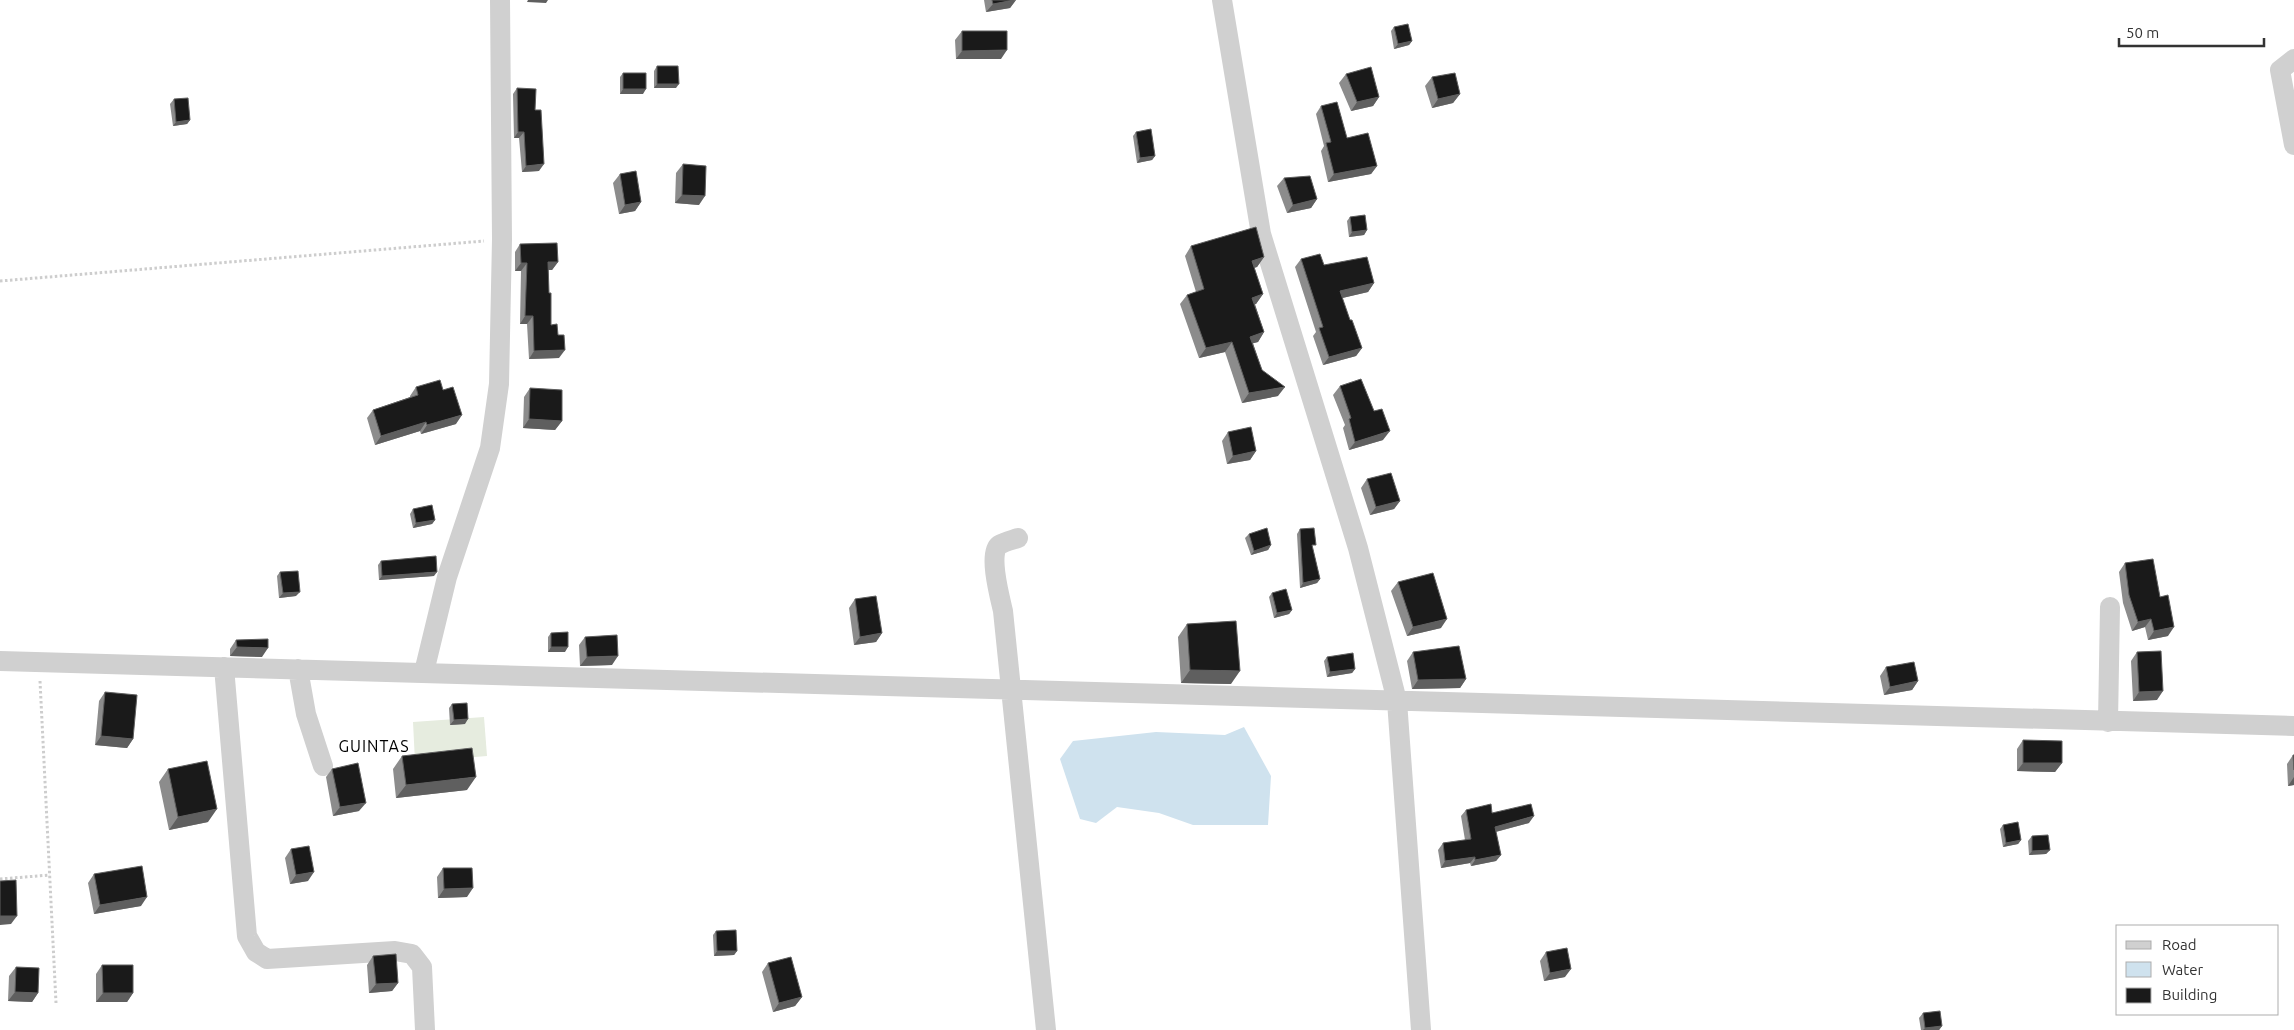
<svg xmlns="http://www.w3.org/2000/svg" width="2294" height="1030" font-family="Ubuntu,sans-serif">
<rect width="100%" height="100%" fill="#fff"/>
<path fill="#e6ecdf" d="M 484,717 L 487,756 L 415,762 L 413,722 Z"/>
<path fill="#cfe2ee" d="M 1244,727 L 1271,776 L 1268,825 L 1193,825 L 1159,813 L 1117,807 L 1096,823 L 1080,819 L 1060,759 L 1073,741 L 1156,732 L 1225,735 Z"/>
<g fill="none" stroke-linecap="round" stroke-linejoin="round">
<path stroke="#cdcdcd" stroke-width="3" stroke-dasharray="2.5 2.5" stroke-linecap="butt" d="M 0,281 L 484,241
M 40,681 L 56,1003
M 0,879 L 50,875"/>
<path stroke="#d0d0d0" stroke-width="20" d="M 1222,0 L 1261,234 L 1358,548 L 1397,701 L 1421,1030
M 2294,59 L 2280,70 L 2294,145
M 1018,538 C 1012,540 1004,542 999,545 C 988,553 1000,598 1003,611 L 1046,1030
M 0,661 L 2294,726
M 224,667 L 247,936 L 256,952 L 267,959 L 395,951 L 412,954 L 422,967 L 425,1030
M 298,669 L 306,714 L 323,766
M 424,672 L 447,577 L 490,448 L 499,384 L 502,239 L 500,0
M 2108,722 L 2110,607"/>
</g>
<path fill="#8c8c8c" d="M 984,0 L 1016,0 L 1010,8 L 986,12 Z
M 1394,27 L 1412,41 L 1409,45 L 1394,49 L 1391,31 Z
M 962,31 L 1001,59 L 956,59 L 955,40 Z
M 657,66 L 676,88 L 654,88 L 654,71 Z
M 623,73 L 643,94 L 620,94 L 620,77 Z
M 1346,74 L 1379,97 L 1373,106 L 1351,111 L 1339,83 Z
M 1432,77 L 1460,94 L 1453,103 L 1432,108 L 1425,86 Z
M 517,88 L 539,171 L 522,172 L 519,138 L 514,138 L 513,94 Z
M 174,99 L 190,120 L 187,124 L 173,126 L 170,104 Z
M 1321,106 L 1347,138 L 1377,166 L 1371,174 L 1328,182 L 1321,151 L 1324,146 L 1316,114 Z
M 1136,132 L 1155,156 L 1152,160 L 1137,163 L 1133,136 Z
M 683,164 L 699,205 L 675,203 L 676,173 Z
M 620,174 L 641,202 L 635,211 L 619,214 L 613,183 Z
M 1284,178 L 1317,199 L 1311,208 L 1287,213 L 1277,186 Z
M 1350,217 L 1367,230 L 1364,235 L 1349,237 L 1347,221 Z
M 520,244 L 558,262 L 552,270 L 548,270 L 549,293 L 551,325 L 559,358 L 529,359 L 527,324 L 520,324 L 521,271 L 515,271 L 515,252 Z
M 1191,246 L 1264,257 L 1257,267 L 1254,268 L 1263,294 L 1256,304 L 1255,304 L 1264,332 L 1258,342 L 1253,343 L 1262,370 L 1278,396 L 1242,403 L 1225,352 L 1199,358 L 1180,304 L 1187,295 L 1196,292 L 1185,256 Z
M 1301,259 L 1324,265 L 1374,283 L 1368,292 L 1342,298 L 1350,320 L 1362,348 L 1356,356 L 1323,365 L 1313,336 L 1316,332 L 1295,267 Z
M 1340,386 L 1383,440 L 1349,450 L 1343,428 L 1345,425 L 1333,395 Z
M 416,387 L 443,390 L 456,424 L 421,434 L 420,431 L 375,445 L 367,418 L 373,410 L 410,397 L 410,396 Z
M 530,388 L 562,421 L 555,430 L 523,428 L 524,397 Z
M 1228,432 L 1256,451 L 1250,460 L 1227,464 L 1222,441 Z
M 1367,479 L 1400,501 L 1394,509 L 1370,515 L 1361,488 Z
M 413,509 L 435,520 L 432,524 L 413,528 L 410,514 Z
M 1300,529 L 1313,549 L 1320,579 L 1317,583 L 1300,588 L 1297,534 Z
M 1249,534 L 1271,545 L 1268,550 L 1251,555 L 1245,538 Z
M 381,561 L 434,576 L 379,580 L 378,565 Z
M 2125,563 L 2168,636 L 2148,640 L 2145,627 L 2132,631 L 2123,603 L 2119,572 Z
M 280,572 L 296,596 L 279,598 L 277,576 Z
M 1398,582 L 1441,628 L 1407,636 L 1391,591 Z
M 1272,593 L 1292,610 L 1289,614 L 1274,618 L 1269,597 Z
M 855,599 L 882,633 L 876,642 L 854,645 L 849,608 Z
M 1187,624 L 1231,684 L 1181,683 L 1178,637 Z
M 551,633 L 565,652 L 548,652 L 548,637 Z
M 585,637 L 612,665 L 580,666 L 579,645 Z
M 236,640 L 262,657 L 230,656 L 230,649 Z
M 1413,652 L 1466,679 L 1460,688 L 1412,689 L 1407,661 Z
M 2137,652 L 2157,700 L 2133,701 L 2131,661 Z
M 1327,657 L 1355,669 L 1352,673 L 1327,677 L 1324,661 Z
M 1886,667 L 1918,681 L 1912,690 L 1884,695 L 1880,676 Z
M 105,692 L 133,739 L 127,748 L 95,745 L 99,701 Z
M 452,704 L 465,724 L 450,725 L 449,708 Z
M 2023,740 L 2062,763 L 2055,772 L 2017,771 L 2017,749 Z
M 2293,755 L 2294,755 L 2294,785 L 2288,786 L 2287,764 Z
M 402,756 L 467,790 L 396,798 L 393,769 Z
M 168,769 L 208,822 L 169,830 L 159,782 Z
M 332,769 L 359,811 L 333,816 L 326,777 Z
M 1466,810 L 1492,813 L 1529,823 L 1496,832 L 1501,855 L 1496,861 L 1471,866 L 1470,863 L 1441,868 L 1438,850 L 1443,843 L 1465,840 L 1461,816 Z
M 2003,825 L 2021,840 L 2018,844 L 2003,847 L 2000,829 Z
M 2032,836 L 2050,850 L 2046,854 L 2029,855 L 2028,841 Z
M 291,849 L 308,881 L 290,884 L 285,858 Z
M 443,868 L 467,897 L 438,898 L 437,877 Z
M 94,874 L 141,906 L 94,914 L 88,883 Z
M 716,931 L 737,951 L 734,955 L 714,956 L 713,935 Z
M 1546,952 L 1565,977 L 1544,981 L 1540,961 Z
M 373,956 L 398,983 L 392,991 L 369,993 L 367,965 Z
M 768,963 L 802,997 L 795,1006 L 773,1012 L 762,972 Z
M 102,965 L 133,993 L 127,1002 L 96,1002 L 96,974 Z
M 16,967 L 38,993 L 32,1002 L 8,1001 L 9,976 Z
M 1923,1013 L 1942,1026 L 1939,1030 L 1921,1030 L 1919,1018 Z"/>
<path fill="#5f5f5f" d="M 528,0 L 548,0 L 546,3 L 527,2 Z
M 1016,0 L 1010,8 L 986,12 L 993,4 Z
M 1412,41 L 1409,45 L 1394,49 L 1398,44 Z
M 1007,50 L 1001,59 L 956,59 L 962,51 Z
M 657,84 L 679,84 L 676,88 L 654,88 Z
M 623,89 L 646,89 L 643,94 L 620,94 Z
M 1460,94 L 1453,103 L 1432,108 L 1438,99 Z
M 1379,97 L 1373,106 L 1351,111 L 1357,102 Z
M 190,120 L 187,124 L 173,126 L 176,122 Z
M 518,132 L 524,132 L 519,138 L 514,138 Z
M 1155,156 L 1152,160 L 1137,163 L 1140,158 Z
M 544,164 L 539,171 L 522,172 L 526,166 Z
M 1377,166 L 1371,174 L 1328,182 L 1334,174 Z
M 682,195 L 705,196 L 699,205 L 675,203 Z
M 1317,199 L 1311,208 L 1287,213 L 1293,205 Z
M 641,202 L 635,211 L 619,214 L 625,205 Z
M 1367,230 L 1364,235 L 1349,237 L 1352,232 Z
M 1264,257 L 1257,267 L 1245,270 L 1252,261 Z
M 548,262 L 558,262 L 552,270 L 542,270 Z
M 521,263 L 527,263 L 521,271 L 515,271 Z
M 1374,283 L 1368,292 L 1334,300 L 1340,291 Z
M 1263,294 L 1256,304 L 1246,307 L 1252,298 Z
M 525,316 L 533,316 L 527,324 L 520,324 Z
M 1264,332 L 1258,342 L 1243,346 L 1250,337 Z
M 1232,342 L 1225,352 L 1199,358 L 1206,348 Z
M 1362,348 L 1356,356 L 1323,365 L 1329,357 Z
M 565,350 L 559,358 L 529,359 L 534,351 Z
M 1285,387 L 1278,396 L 1242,403 L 1249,393 Z
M 462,415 L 456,424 L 421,434 L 427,425 Z
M 529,419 L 562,421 L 555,430 L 523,428 Z
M 426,422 L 420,431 L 375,445 L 381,436 Z
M 1390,431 L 1383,440 L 1349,450 L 1355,442 Z
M 1256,451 L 1250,460 L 1227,464 L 1233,456 Z
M 1400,501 L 1394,509 L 1370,515 L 1376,507 Z
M 435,520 L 432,524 L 413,528 L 416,523 Z
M 1271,545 L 1268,550 L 1251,555 L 1254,551 Z
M 437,572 L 434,576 L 379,580 L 382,576 Z
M 1320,579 L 1317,583 L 1300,588 L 1303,583 Z
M 300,592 L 296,596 L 279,598 L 283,593 Z
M 1292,610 L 1289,614 L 1274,618 L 1277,613 Z
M 1447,619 L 1441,628 L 1407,636 L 1413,627 Z
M 2151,619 L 2145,627 L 2132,631 L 2138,622 Z
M 2174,627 L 2168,636 L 2148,640 L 2154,631 Z
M 882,633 L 876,642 L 854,645 L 860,637 Z
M 237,647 L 268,648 L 262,657 L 230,656 Z
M 551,647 L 568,647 L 565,652 L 548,652 Z
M 618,656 L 612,665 L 580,666 L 587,657 Z
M 1355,669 L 1352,673 L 1327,677 L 1330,672 Z
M 1190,670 L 1240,671 L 1231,684 L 1181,683 Z
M 1466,679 L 1460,688 L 1412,689 L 1418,680 Z
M 1918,681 L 1912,690 L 1884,695 L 1890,687 Z
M 2163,691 L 2157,700 L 2133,701 L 2139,692 Z
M 468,719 L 465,724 L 450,725 L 454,720 Z
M 101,736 L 133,739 L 127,748 L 95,745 Z
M 2023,763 L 2062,763 L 2055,772 L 2017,771 Z
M 476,777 L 467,790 L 396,798 L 406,785 Z
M 2294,777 L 2294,785 L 2288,786 Z
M 366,803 L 359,811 L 333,816 L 340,807 Z
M 217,809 L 208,822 L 169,830 L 178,817 Z
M 1534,816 L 1529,823 L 1491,833 L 1495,827 Z
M 2021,840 L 2018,844 L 2003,847 L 2006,843 Z
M 2050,850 L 2046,854 L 2029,855 L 2032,851 Z
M 1501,855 L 1496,861 L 1471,866 L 1475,860 Z
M 1475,857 L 1470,863 L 1441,868 L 1445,861 Z
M 314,872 L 308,881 L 290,884 L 296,875 Z
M 473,888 L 467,897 L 438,898 L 444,889 Z
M 147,897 L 141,906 L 94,914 L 100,905 Z
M 0,916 L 17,916 L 11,924 L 0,925 Z
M 717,951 L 737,951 L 734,955 L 714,956 Z
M 1571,969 L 1565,977 L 1544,981 L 1550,973 Z
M 398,983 L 392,991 L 369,993 L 376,984 Z
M 15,992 L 38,993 L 32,1002 L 8,1001 Z
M 103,993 L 133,993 L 127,1002 L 96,1002 Z
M 802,997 L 795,1006 L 773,1012 L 779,1003 Z
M 1942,1026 L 1939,1030 L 1923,1030 L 1925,1028 Z"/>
<path fill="#1a1a1a" stroke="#5f5f5f" d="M 992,0 L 1014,0 L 993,4 Z
M 1408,24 L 1412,41 L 1398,44 L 1394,27 Z
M 962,31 L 1007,31 L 1007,50 L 962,51 Z
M 657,66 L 678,66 L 679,84 L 657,84 Z
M 1371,67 L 1379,97 L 1357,102 L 1346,74 Z
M 623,73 L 646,73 L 646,89 L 623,89 Z
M 1455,73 L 1460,94 L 1438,99 L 1432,77 Z
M 517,88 L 536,89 L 535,110 L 541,110 L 544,164 L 526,166 L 524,132 L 518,132 Z
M 188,98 L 190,120 L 176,122 L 174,99 Z
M 1337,102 L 1347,138 L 1368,133 L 1377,166 L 1334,174 L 1326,143 L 1331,142 L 1321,106 Z
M 1151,129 L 1155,156 L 1140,158 L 1136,132 Z
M 683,164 L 706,166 L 705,196 L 682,195 Z
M 636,171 L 641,202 L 625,205 L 620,174 Z
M 1310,176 L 1317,199 L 1293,205 L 1284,178 Z
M 1365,215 L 1367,230 L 1352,232 L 1350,217 Z
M 1256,227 L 1264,257 L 1252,261 L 1263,294 L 1252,298 L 1264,332 L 1250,337 L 1262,370 L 1285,387 L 1249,393 L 1232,342 L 1206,348 L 1187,295 L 1204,289 L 1191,246 Z
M 557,243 L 558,262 L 548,262 L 549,293 L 551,293 L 551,325 L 557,324 L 558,335 L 564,335 L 565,350 L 534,351 L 533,316 L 525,316 L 527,263 L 521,263 L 520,244 Z
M 1320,254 L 1324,265 L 1367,257 L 1374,283 L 1340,291 L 1350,320 L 1352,320 L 1362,348 L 1329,357 L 1319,328 L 1323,327 L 1301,259 Z
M 1361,379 L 1374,411 L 1382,409 L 1390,431 L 1355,442 L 1349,419 L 1351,418 L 1340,386 Z
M 440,380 L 443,390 L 453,387 L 462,415 L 427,425 L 426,422 L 381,436 L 373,410 L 418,395 L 416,387 Z
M 530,388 L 562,390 L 562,421 L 529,419 Z
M 1251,427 L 1256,451 L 1233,456 L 1228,432 Z
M 1391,473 L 1400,501 L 1376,507 L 1367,479 Z
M 432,505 L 435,520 L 416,523 L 413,509 Z
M 1267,528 L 1271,545 L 1254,551 L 1249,534 Z
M 1314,528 L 1316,545 L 1312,545 L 1320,579 L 1303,583 L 1300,529 Z
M 436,556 L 437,572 L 382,576 L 381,561 Z
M 2153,559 L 2160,597 L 2168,595 L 2174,627 L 2154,631 L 2151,619 L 2138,622 L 2129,595 L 2125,563 Z
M 298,571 L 300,592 L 283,593 L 280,572 Z
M 1433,573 L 1447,619 L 1413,627 L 1398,582 Z
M 1286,589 L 1292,610 L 1277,613 L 1272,593 Z
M 876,596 L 882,633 L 860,637 L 855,599 Z
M 1236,621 L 1240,671 L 1190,670 L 1187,624 Z
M 568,632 L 568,647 L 551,647 L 551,633 Z
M 617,635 L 618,656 L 587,657 L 585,637 Z
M 268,639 L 268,648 L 237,647 L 236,640 Z
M 1459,646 L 1466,679 L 1418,680 L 1413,652 Z
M 2161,651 L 2163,691 L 2139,692 L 2137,652 Z
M 1353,653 L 1355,669 L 1330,672 L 1327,657 Z
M 1914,662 L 1918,681 L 1890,687 L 1886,667 Z
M 105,692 L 137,695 L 133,739 L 101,736 Z
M 467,703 L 468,719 L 454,720 L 452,704 Z
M 2023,740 L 2062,741 L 2062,763 L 2023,763 Z
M 472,748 L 476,777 L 406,785 L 402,756 Z
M 2293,755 L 2294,755 L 2294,770 Z
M 207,761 L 217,809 L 178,817 L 168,769 Z
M 358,763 L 366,803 L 340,807 L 332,769 Z
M 1491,804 L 1492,813 L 1531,804 L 1534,816 L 1495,827 L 1501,855 L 1475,860 L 1475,857 L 1445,861 L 1443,843 L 1471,839 L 1466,810 Z
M 2018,822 L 2021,840 L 2006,843 L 2003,825 Z
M 2048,835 L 2050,850 L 2032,851 L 2032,836 Z
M 309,846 L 314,872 L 296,875 L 291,849 Z
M 142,866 L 147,897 L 100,905 L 94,874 Z
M 443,868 L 472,868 L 473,888 L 444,889 Z
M 16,880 L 17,916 L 0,916 L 0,881 Z
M 736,930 L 737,951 L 717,951 L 716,931 Z
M 1567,948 L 1571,969 L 1550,973 L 1546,952 Z
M 396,954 L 398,983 L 376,984 L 373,956 Z
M 791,957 L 802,997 L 779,1003 L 768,963 Z
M 102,965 L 133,965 L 133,993 L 103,993 Z
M 16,967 L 39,968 L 38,993 L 15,992 Z
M 1940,1011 L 1942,1026 L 1925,1028 L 1923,1013 Z"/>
<g text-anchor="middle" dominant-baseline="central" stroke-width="5" stroke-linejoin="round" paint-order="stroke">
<g font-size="16" letter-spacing="1" fill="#000" stroke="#fff">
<text x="374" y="746">GUINTAS</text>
</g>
</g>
<rect x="2116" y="925" width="162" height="90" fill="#ffffff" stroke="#adadad"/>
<rect x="2126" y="941" width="25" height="8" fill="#d0d0d0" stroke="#adadad"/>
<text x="2162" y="950" font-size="15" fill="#333333">Road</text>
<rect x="2126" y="962" width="25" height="15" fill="#cfe2ee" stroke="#adadad"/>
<text x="2162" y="975" font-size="15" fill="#333333">Water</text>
<rect x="2126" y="988" width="25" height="15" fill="#1a1a1a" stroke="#adadad"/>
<text x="2162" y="1000" font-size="15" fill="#333333">Building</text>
<path d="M2119 38v8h145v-8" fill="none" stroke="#333333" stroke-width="2.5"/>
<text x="2126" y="38" font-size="15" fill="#333333" stroke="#ffffff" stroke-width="4" paint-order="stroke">50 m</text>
</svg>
